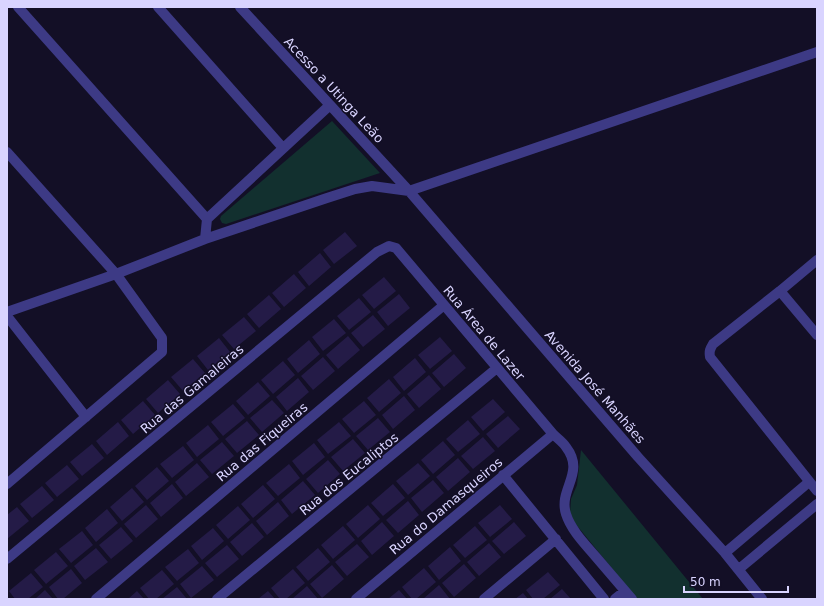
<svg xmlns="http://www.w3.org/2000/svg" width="824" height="606" font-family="'DejaVu Sans',sans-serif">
<rect width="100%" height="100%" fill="#130f26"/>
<path fill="#12302f" d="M 332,121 L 380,173 L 226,224 L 222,223 L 220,219 L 221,216 Z
M 581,450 L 703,599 L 637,599 L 574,522 L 570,513 L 571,499 L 577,485 Z"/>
<path fill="#241b47" d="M 345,232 L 357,246 L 334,264 L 323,250 Z
M 320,253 L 331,267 L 309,286 L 298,272 Z
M 294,274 L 306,288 L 284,307 L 272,293 Z
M 384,277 L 396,291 L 374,309 L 362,295 Z
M 399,294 L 410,308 L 388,326 L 377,312 Z
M 269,295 L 281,309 L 259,328 L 247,314 Z
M 359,298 L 371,312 L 349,330 L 337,316 Z
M 373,315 L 385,329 L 363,347 L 351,333 Z
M 244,317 L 256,331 L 234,349 L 222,335 Z
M 334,319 L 346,333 L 323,351 L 312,337 Z
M 348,336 L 360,350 L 338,369 L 326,355 Z
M 440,337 L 452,351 L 430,369 L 418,355 Z
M 219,338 L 230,352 L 208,370 L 197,356 Z
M 309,340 L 320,354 L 298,373 L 287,359 Z
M 454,354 L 466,368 L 444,387 L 432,373 Z
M 323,357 L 335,371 L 313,390 L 301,376 Z
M 415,358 L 426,372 L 404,391 L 393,377 Z
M 193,359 L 205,373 L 183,391 L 171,377 Z
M 283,361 L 295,375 L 273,394 L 261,380 Z
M 429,375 L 441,389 L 419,408 L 407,394 Z
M 298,378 L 309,392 L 287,411 L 276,397 Z
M 389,379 L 401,393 L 379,412 L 367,398 Z
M 168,380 L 180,394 L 158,413 L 146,399 Z
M 258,382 L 270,396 L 248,415 L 236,401 Z
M 404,396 L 415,410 L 393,429 L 382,415 Z
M 493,399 L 505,412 L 483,431 L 471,417 Z
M 272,400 L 284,413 L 262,432 L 250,418 Z
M 143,401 L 155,415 L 133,434 L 121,420 Z
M 364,401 L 376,415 L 354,433 L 342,419 Z
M 233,404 L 245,418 L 223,436 L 211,422 Z
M 508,416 L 520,429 L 498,448 L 486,434 Z
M 378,418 L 390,432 L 368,450 L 356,436 Z
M 468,420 L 480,434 L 458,452 L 446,439 Z
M 247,421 L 259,435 L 237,453 L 225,439 Z
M 118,422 L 129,436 L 107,455 L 96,441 Z
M 339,422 L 351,436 L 328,454 L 317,440 Z
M 208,425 L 219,439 L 197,457 L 186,443 Z
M 483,437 L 495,451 L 473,469 L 461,456 Z
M 353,439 L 365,453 L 343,471 L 331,457 Z
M 443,441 L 455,455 L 433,474 L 421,460 Z
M 222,442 L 234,456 L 212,474 L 200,460 Z
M 314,443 L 325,457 L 303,475 L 292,461 Z
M 92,444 L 104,458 L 82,476 L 70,462 Z
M 183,446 L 194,460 L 172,478 L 160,464 Z
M 458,458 L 470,472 L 448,491 L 436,477 Z
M 328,460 L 340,474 L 318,493 L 306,479 Z
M 197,463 L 209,477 L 186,496 L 175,482 Z
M 418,463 L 430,476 L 408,495 L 396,481 Z
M 289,464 L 300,478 L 278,496 L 266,483 Z
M 67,465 L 79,479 L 57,497 L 45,483 Z
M 157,467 L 169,481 L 147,500 L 135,486 Z
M 433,480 L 444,493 L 422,512 L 411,498 Z
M 303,481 L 315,495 L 292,514 L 281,500 Z
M 172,484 L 183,498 L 161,517 L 150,503 Z
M 393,484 L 405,498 L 383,516 L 371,503 Z
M 263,485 L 275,499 L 253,518 L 241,504 Z
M 42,486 L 54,500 L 32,518 L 20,504 Z
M 132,488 L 144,502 L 122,521 L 110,507 Z
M 408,501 L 419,515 L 398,533 L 386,520 Z
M 278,502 L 289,516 L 267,535 L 256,521 Z
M 146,505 L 158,519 L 136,538 L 124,524 Z
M 368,505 L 380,519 L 358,538 L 346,524 Z
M 500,505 L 512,519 L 490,537 L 478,523 Z
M 238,506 L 250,520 L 228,539 L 216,525 Z
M 17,507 L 29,521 L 7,539 L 7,515 Z
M 107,509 L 118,523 L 96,542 L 85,528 Z
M 382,522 L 394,536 L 372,555 L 361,541 Z
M 514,522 L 526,536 L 504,554 L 492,541 Z
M 252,523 L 264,537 L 242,556 L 230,542 Z
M 343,526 L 355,540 L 333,559 L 321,545 Z
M 475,526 L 487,540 L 465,558 L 453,545 Z
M 121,527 L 133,541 L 111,559 L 99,545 Z
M 213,528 L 224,541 L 202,560 L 191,546 Z
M 82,531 L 93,545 L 71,563 L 59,549 Z
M 489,543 L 501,557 L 479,576 L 467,562 Z
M 357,544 L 369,557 L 347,576 L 335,562 Z
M 227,545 L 239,559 L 217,577 L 205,563 Z
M 450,547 L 461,561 L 439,580 L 428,566 Z
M 96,548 L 108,562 L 85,580 L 74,566 Z
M 318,548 L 330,562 L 308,581 L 296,567 Z
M 188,549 L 199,563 L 177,581 L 165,567 Z
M 56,552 L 68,566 L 46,584 L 34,570 Z
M 464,564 L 476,578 L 454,597 L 442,583 Z
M 332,565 L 344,579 L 322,598 L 310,584 Z
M 202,566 L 214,580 L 191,598 L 180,584 Z
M 424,568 L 436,582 L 416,599 L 412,599 L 402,587 Z
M 71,569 L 82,583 L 63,599 L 58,599 L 49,587 Z
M 293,569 L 305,583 L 286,599 L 280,599 L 271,588 Z
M 162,570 L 174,584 L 156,599 L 149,599 L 140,588 Z
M 548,572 L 560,585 L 543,599 L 533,599 L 526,590 Z
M 31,573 L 43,587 L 28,599 L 15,599 L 9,591 Z
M 439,585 L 450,599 L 423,599 Z
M 307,586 L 318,599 L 292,599 Z
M 177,587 L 187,599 L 162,599 Z
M 562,589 L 571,599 L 550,599 Z
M 45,590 L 53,599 L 35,599 Z
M 399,590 L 407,599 L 388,599 Z
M 137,591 L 144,599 L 128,599 Z
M 268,591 L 275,599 L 258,599 Z
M 523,593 L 528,599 L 515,599 Z"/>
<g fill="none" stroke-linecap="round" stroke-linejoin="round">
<path stroke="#3d3a85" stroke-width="10" d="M 18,7 L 207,219
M 158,7 L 283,148
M 240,7 L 409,191 L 638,457 L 725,553 L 762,599
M 7,152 L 116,274 L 162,338 L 162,352 L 7,484
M 205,239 L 207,219 L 330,105
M 817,260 L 780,291 L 713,344 C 710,349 709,351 710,357 L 817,491
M 780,291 L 817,335
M 7,312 L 116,274 L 205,239 L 327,198 L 355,189 L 372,186 L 409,191 L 817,52
M 7,316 L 86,417
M 503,475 L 604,599
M 725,553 L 809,482
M 7,559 L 377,252 L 389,246 L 396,248 L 553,434 C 557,438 563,442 566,447 C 586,473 558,489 566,514 C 571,530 585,544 596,557 C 608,571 620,585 632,599
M 739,569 L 817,504
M 96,599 L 444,305
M 217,599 L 497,368
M 356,599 L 553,434
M 484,599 L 556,539
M 615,599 L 625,591"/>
</g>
<g text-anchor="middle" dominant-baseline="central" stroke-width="3" stroke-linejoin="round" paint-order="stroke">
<g font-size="13" fill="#d9d4ff" stroke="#130f26">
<text transform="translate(334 90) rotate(47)">Acesso a Utinga Leão</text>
<text transform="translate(484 333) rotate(50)">Rua Área de Lazer</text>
<text transform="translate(595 387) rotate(49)">Avenida José Manhães</text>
<text transform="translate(192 389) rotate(-40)">Rua das Gamaleiras</text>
<text transform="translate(262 442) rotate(-40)">Rua das Fiqueiras</text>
<text transform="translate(349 474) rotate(-39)">Rua dos Eucaliptos</text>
<text transform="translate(446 506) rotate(-40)">Rua do Damasqueiros</text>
</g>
</g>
<rect width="824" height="606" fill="none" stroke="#d9d4ff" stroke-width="16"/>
<path d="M684 586v6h104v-6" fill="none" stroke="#d9d4ff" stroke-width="2"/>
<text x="690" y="586" font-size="12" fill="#d9d4ff" stroke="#130f26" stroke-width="3" paint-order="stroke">50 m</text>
</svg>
